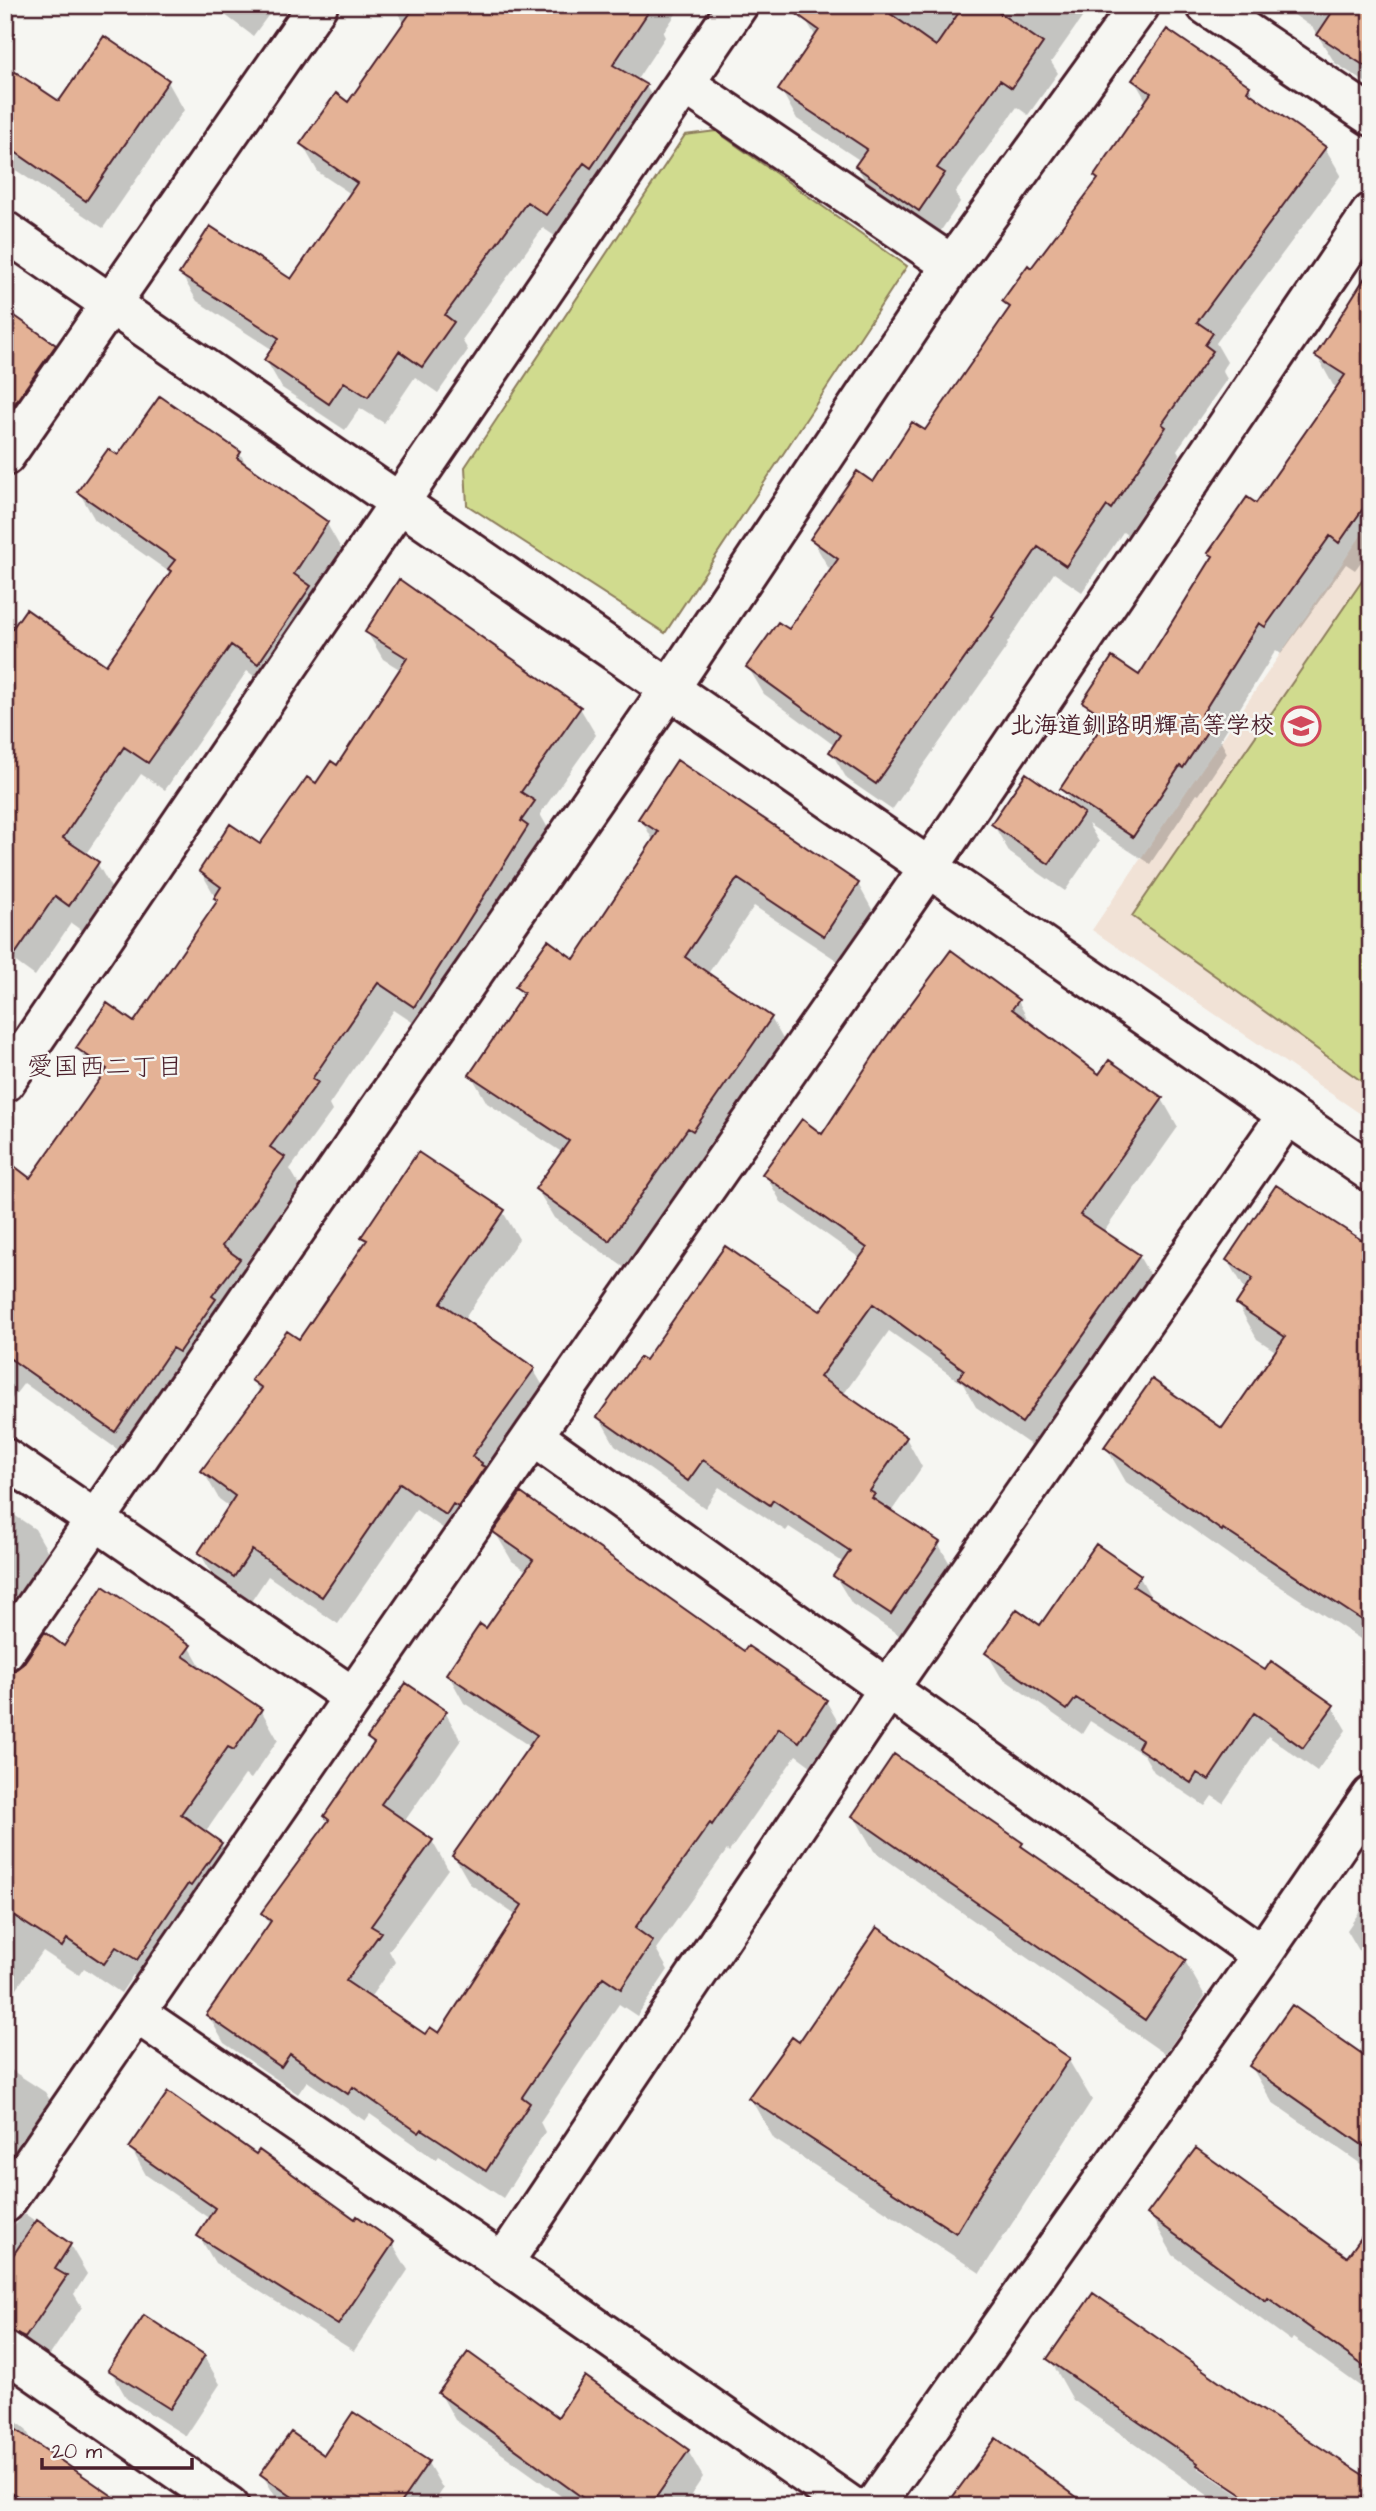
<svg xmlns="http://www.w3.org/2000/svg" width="1376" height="2511" font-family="'Architects Daughter','Klee One',sans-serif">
<rect width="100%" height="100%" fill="#f6f6f2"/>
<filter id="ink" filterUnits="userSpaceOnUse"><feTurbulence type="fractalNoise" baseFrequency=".0143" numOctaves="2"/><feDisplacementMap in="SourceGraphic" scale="14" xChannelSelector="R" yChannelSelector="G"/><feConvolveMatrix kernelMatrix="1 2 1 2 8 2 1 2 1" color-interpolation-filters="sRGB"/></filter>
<g filter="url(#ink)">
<path fill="#f1e2d6" d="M 1371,521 L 1371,1121 L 1092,930 Z"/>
<path fill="#d0db8e" stroke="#8d7d5c" stroke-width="2" d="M 716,131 L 907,266 L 665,633 L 467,505 L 465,467 L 685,135 Z
M 1371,568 L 1371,1088 L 1132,916 Z"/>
<path fill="#0003" d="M 212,5 L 276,5 L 253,36 Z
M 393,5 L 682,5 L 663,33 L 665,37 L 636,81 L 646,86 L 662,114 L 562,241 L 543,228 L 462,340 L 468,350 L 438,393 L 415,377 L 384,423 L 360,408 L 345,430 L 282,388 L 266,360 L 273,350 L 197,301 L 181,274 L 292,281 L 351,194 L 318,172 L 302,144 L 349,104 L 405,24 Z
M 817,5 L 1091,5 L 1051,62 L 1058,73 L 1028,115 L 1017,107 L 955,193 L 960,202 L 936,238 L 873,195 L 857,166 L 861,161 L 797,119 L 781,90 L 816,37 L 806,20 Z
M 1280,5 L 1371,5 L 1371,86 L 1335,63 L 1313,28 Z
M 5,67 L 59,103 L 168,82 L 184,110 L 103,228 L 5,163 Z
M 1134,80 L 1249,87 L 1255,99 L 1325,148 L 1341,175 L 1216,343 L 1227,362 L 1222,370 L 1227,379 L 1177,450 L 1180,455 L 1127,535 L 1123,532 L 1082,592 L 1054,573 L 1007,643 L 1008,645 L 892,810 L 847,779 L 831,752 L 835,746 L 764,694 L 748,667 L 790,632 L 832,570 L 828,567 L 812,539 L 873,485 L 926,433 L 1010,311 L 1004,302 L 1031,270 L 1098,181 L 1096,176 L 1147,102 Z
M 1371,304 L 1371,548 L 1355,570 L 1346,564 L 1281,654 L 1276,650 L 1220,740 L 1227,753 L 1199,795 L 1197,794 L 1150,864 L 1088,824 L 1099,842 L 1065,891 L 1010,853 L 993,824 L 1073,807 L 1062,789 L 1101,731 L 1084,702 L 1140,678 L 1213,559 L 1210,553 L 1256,506 L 1338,388 L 1333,385 L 1317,356 Z
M 5,311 L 54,346 L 73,378 L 5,470 Z
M 240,453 L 248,468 L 327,524 L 343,552 L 275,691 L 247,671 L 165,790 L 141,774 L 85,855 L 97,863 L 113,891 L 85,933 L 71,923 L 35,976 L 13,960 L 5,971 L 5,624 L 7,622 L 15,628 L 107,667 L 172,574 L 95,520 L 79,492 L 118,458 Z
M 367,632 L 580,708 L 596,735 L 540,814 L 549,830 L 430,1034 L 394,1010 L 329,1105 L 332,1111 L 290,1169 L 300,1186 L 243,1267 L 254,1288 L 131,1459 L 24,1383 L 8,1404 L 5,1402 L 5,1161 L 31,1180 L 102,1081 L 94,1076 L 78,1048 L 134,1024 L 219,903 L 201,872 L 260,846 L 316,786 L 337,768 L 401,670 L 383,659 Z
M 641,819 L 858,884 L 874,913 L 841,963 L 754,906 L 707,975 L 771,1018 L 787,1046 L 710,1158 L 705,1155 L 625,1268 L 554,1218 L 537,1189 L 563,1153 L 487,1103 L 471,1075 L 523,997 L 517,987 L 575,961 L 654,842 Z
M 1018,1001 L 1032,1027 L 1099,1076 L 1162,1099 L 1178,1127 L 1103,1233 L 1139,1256 L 1155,1284 L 1038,1450 L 976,1407 L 963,1384 L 889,1331 L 843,1395 L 906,1438 L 922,1467 L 891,1512 L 938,1543 L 954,1571 L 908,1641 L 852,1604 L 835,1576 L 844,1563 L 789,1527 L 786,1531 L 719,1487 L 705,1508 L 615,1445 L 599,1417 L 645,1363 L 821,1314 L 861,1259 L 781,1202 L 765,1174 Z
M 503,1212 L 519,1239 L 463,1321 L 533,1369 L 549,1396 L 462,1541 L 416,1510 L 338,1624 L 268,1576 L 250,1603 L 216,1581 L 200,1553 L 230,1507 L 219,1499 L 203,1471 L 260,1393 L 253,1380 L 299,1341 L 367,1243 L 363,1237 Z
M 1371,1247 L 1371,1646 L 1243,1562 L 1242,1564 L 1126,1482 L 1106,1447 L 1223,1430 L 1277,1352 L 1257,1339 L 1238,1305 L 1246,1291 L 1228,1260 Z
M 5,1509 L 35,1529 L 51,1557 L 5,1625 Z
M 495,1532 L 744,1654 L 826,1701 L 842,1729 L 815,1769 L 796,1755 L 729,1852 L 727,1850 L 656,1949 L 668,1970 L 637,2016 L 619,2004 L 540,2122 L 545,2132 L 503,2198 L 439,2156 L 436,2160 L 370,2114 L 365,2121 L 307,2081 L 298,2094 L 224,2043 L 208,2015 L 270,1926 L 263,1913 L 329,1823 L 326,1817 L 374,1746 L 369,1738 L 445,1712 L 461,1740 L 404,1822 L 432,1841 L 448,1869 L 389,1951 L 395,1962 L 369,1999 L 425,2036 L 439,2035 L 517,1916 L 470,1884 L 454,1856 L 531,1747 L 464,1703 L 448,1674 L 487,1630 L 527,1571 L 512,1561 Z
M 1139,1576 L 1153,1601 L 1265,1673 L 1332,1706 L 1346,1730 L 1317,1771 L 1268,1736 L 1223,1803 L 1212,1796 L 1205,1806 L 1154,1772 L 1144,1755 L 1090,1721 L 1082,1734 L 1001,1677 L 987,1653 Z
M 189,1646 L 204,1672 L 261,1710 L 278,1740 L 251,1779 L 245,1775 L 205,1833 L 221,1844 L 238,1873 L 154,1989 L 133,1975 L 121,1993 L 84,1968 L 79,1975 L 43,1951 L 5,2005 L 5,1799 L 64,1648 Z
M 854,1816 L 1021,1844 L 1026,1852 L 1185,1961 L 1205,1996 L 1165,2054 L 874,1851 Z
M 1371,1895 L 1371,1971 L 1347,1930 Z
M 800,2044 L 1068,2059 L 1092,2100 L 980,2273 L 774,2139 L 750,2098 Z
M 1371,2062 L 1371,2171 L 1272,2102 L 1251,2066 Z
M 5,2066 L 45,2092 L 63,2121 L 5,2209 Z
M 131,2148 L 355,2221 L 392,2243 L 408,2270 L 354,2351 L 215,2263 L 199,2236 L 210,2219 L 146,2175 Z
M 25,2214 L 70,2245 L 87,2274 L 74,2294 L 82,2307 L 42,2367 L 5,2343 L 5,2226 L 15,2225 Z
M 1150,2214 L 1371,2275 L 1371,2394 L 1293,2338 L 1291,2341 L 1173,2255 Z
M 204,2356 L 220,2384 L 186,2436 L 127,2399 L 111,2371 Z
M 1050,2359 L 1241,2398 L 1371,2482 L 1371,2506 L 1262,2506 L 1198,2463 L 1198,2468 L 1256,2506 L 1223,2506 L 1073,2400 Z
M 440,2393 L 688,2451 L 703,2477 L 685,2504 L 688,2506 L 575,2506 L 455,2420 Z
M 5,2414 L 25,2428 L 34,2444 L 116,2506 L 5,2506 Z
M 354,2414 L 428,2463 L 443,2489 L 432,2506 L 285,2506 L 278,2501 L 262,2474 L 324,2457 Z"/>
<path fill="#e4b296" stroke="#4a1f2b" stroke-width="2" d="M 416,5 L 653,5 L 613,65 L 647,85 L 591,168 L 584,163 L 546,215 L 527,202 L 445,315 L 454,322 L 422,367 L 399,351 L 368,397 L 344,382 L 329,404 L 264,360 L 279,338 L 179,274 L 210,226 L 291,279 L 357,183 L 300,144 L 336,93 L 348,102 Z
M 784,5 L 878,5 L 936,46 L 964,5 L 988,5 L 1043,43 L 1012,88 L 1000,80 L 937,168 L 945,173 L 919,211 L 855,166 L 867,149 L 778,90 L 819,30 Z
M 1337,5 L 1371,5 L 1371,70 L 1317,35 Z
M 1167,29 L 1250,86 L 1247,91 L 1326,147 L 1197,322 L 1213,333 L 1205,345 L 1213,351 L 1162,424 L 1166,427 L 1111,509 L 1107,506 L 1066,566 L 1038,547 L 992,616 L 994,617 L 876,784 L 829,752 L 840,735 L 746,667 L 778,622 L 789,629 L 838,559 L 810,539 L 857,471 L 873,482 L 912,422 L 925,430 L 1010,307 L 1002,301 L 1028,265 L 1031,268 L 1098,179 L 1094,176 L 1151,93 L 1132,80 Z
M 104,36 L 169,80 L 86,201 L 5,145 L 5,65 L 59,101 Z
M 1371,268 L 1371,497 L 1339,543 L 1330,536 L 1265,627 L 1259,623 L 1201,716 L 1212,724 L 1183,768 L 1180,766 L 1133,837 L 1060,789 L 1107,718 L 1082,702 L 1112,657 L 1139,675 L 1213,556 L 1208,553 L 1247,497 L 1256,503 L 1345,375 L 1315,356 Z
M 5,309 L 56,345 L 5,417 Z
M 160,396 L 241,452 L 237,458 L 328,522 L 294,574 L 311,586 L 258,664 L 231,645 L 148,763 L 124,747 L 63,838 L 99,862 L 69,906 L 55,896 L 5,969 L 5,639 L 26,609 L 106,665 L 171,571 L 168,569 L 175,560 L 77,492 L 108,449 L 118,455 Z
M 399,579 L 581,707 L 521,792 L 535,801 L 521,821 L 528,826 L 414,1007 L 378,983 L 312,1079 L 318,1082 L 270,1147 L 285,1157 L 222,1246 L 240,1259 L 212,1296 L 216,1299 L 179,1352 L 172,1348 L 115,1432 L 5,1355 L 5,1159 L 30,1178 L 107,1069 L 76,1048 L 107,1003 L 134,1022 L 218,900 L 214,898 L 221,887 L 199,871 L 230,824 L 260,844 L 307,777 L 316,783 L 331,761 L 337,765 L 407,658 L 365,632 Z
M 677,760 L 859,883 L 824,936 L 738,879 L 735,882 L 685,957 L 772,1017 L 693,1131 L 688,1128 L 609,1241 L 535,1189 L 569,1141 L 469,1075 L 524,993 L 515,987 L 548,940 L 574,959 L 658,832 L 638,819 Z
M 1026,773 L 1084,813 L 1049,864 L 991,824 Z
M 951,950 L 1019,1000 L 1012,1009 L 1099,1074 L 1109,1060 L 1163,1098 L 1080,1215 L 1140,1255 L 1022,1423 L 958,1378 L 964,1370 L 873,1304 L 820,1377 L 907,1437 L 870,1491 L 875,1494 L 872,1498 L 940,1542 L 891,1614 L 833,1576 L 850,1551 L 773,1500 L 770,1505 L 703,1460 L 688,1481 L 597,1417 L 640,1357 L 645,1360 L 725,1246 L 820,1311 L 867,1248 L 762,1174 L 802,1119 L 822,1134 L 884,1040 Z
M 418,1152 L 505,1210 L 441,1303 L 535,1368 L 472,1456 L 482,1463 L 481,1465 L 485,1467 L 458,1507 L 453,1504 L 446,1515 L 400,1483 L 322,1597 L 252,1550 L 234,1577 L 198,1553 L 235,1496 L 201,1471 L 262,1388 L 251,1380 L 287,1331 L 299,1339 L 367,1240 L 361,1237 Z
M 1276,1185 L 1371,1246 L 1371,1626 L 1223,1529 L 1222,1531 L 1104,1447 L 1152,1379 L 1222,1428 L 1285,1337 L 1236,1304 L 1253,1278 L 1226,1260 Z
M 521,1493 L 744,1651 L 748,1646 L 827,1700 L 799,1742 L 779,1728 L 712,1825 L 710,1823 L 635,1928 L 653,1941 L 621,1989 L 603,1977 L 522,2097 L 530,2103 L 486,2171 L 422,2129 L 419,2133 L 353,2087 L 348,2094 L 290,2054 L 281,2067 L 206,2015 L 271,1921 L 261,1913 L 329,1820 L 324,1816 L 374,1743 L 367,1738 L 406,1683 L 447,1711 L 381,1804 L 433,1840 L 371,1926 L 381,1932 L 346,1981 L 425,2034 L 430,2027 L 439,2033 L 522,1905 L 452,1856 L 537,1735 L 446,1674 L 480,1624 L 486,1628 L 533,1560 L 493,1532 Z
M 1096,1544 L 1141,1575 L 1133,1586 L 1265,1670 L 1271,1661 L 1334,1705 L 1303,1748 L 1254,1713 L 1209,1780 L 1197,1773 L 1191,1783 L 1138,1748 L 1142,1740 L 1076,1698 L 1067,1710 L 985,1653 L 1017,1609 L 1040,1625 Z
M 103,1586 L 191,1645 L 183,1656 L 262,1709 L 234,1750 L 228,1747 L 181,1814 L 222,1843 L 191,1886 L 188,1884 L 137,1960 L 116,1947 L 104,1964 L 67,1939 L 62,1947 L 5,1910 L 5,1673 L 15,1670 L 23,1664 L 45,1632 L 64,1646 Z
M 894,1754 L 1023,1843 L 1021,1846 L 1186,1960 L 1145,2020 L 852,1816 Z
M 877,1927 L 1070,2058 L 992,2174 L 956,2233 L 748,2098 L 792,2037 L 799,2042 Z
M 1292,2005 L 1371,2060 L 1371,2151 L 1249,2066 Z
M 168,2092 L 256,2154 L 259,2150 L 355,2219 L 357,2216 L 394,2242 L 338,2325 L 197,2236 L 215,2208 L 129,2148 Z
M 1196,2148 L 1347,2257 L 1371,2224 L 1371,2371 L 1268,2298 L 1266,2301 L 1147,2214 Z
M 37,2220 L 71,2244 L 55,2269 L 67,2276 L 25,2338 L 5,2329 L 5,2267 Z
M 1093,2293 L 1242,2397 L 1371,2480 L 1371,2484 L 1357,2506 L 1259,2506 L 1197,2465 L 1198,2463 L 1047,2359 Z
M 144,2315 L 205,2355 L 170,2409 L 108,2370 Z
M 468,2352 L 558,2417 L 585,2376 L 689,2450 L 650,2506 L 594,2506 L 438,2393 Z
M 353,2412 L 429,2461 L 398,2506 L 305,2506 L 260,2474 L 291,2432 L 324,2455 Z
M 5,2422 L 127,2506 L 32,2506 L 5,2488 Z
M 996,2438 L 1089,2506 L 946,2506 Z"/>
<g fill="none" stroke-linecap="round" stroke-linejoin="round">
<g stroke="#4a1f2b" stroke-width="44">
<path id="street" d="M 1206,5 L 1371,116
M 685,84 L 952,265
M 5,231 L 1371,1172
M 5,456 L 318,5
M 5,1082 L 738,5
M 533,1436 L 1262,1955
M 5,1458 L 353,1697
M 5,1651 L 670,688 L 952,265 L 1140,5
M 136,2013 L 503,2263 L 851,2506
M 5,2203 L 533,1436 L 928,869 L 1371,213
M 503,2263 L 889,1688 L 1287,1115
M 5,2351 L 229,2506
M 874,2506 L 1262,1955 L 1371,1796"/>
</g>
<use href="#street" stroke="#f6f6f2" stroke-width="38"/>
</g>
</g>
<defs>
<g id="school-ring" transform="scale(2.0125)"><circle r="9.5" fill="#f6f6f2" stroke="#d1495b" stroke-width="1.5"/><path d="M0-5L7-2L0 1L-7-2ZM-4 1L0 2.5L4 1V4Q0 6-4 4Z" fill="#d1495b"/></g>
</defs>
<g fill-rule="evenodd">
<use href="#school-ring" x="1301" y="726"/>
</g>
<g text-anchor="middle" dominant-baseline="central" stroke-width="5" stroke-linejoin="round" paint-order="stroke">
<g font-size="24" font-weight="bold" fill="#4a1f2b" stroke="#f6f6f2" text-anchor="end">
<text x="1274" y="726">北海道釧路明輝高等学校</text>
</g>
<g font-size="26" fill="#4a1f2b" stroke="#f6f6f2">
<text x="105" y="1067">愛国西二丁目</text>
</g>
</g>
<rect width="1376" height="2511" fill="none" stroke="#f6f6f2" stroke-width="28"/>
<rect x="14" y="14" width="1348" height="2483" fill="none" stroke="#4a1f2b" stroke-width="2.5" filter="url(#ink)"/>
<path d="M42 2458v10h150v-10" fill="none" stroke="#4a1f2b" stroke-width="3.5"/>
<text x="52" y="2458" font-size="21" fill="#4a1f2b" stroke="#f6f6f2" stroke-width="5" paint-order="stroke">20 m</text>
</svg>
